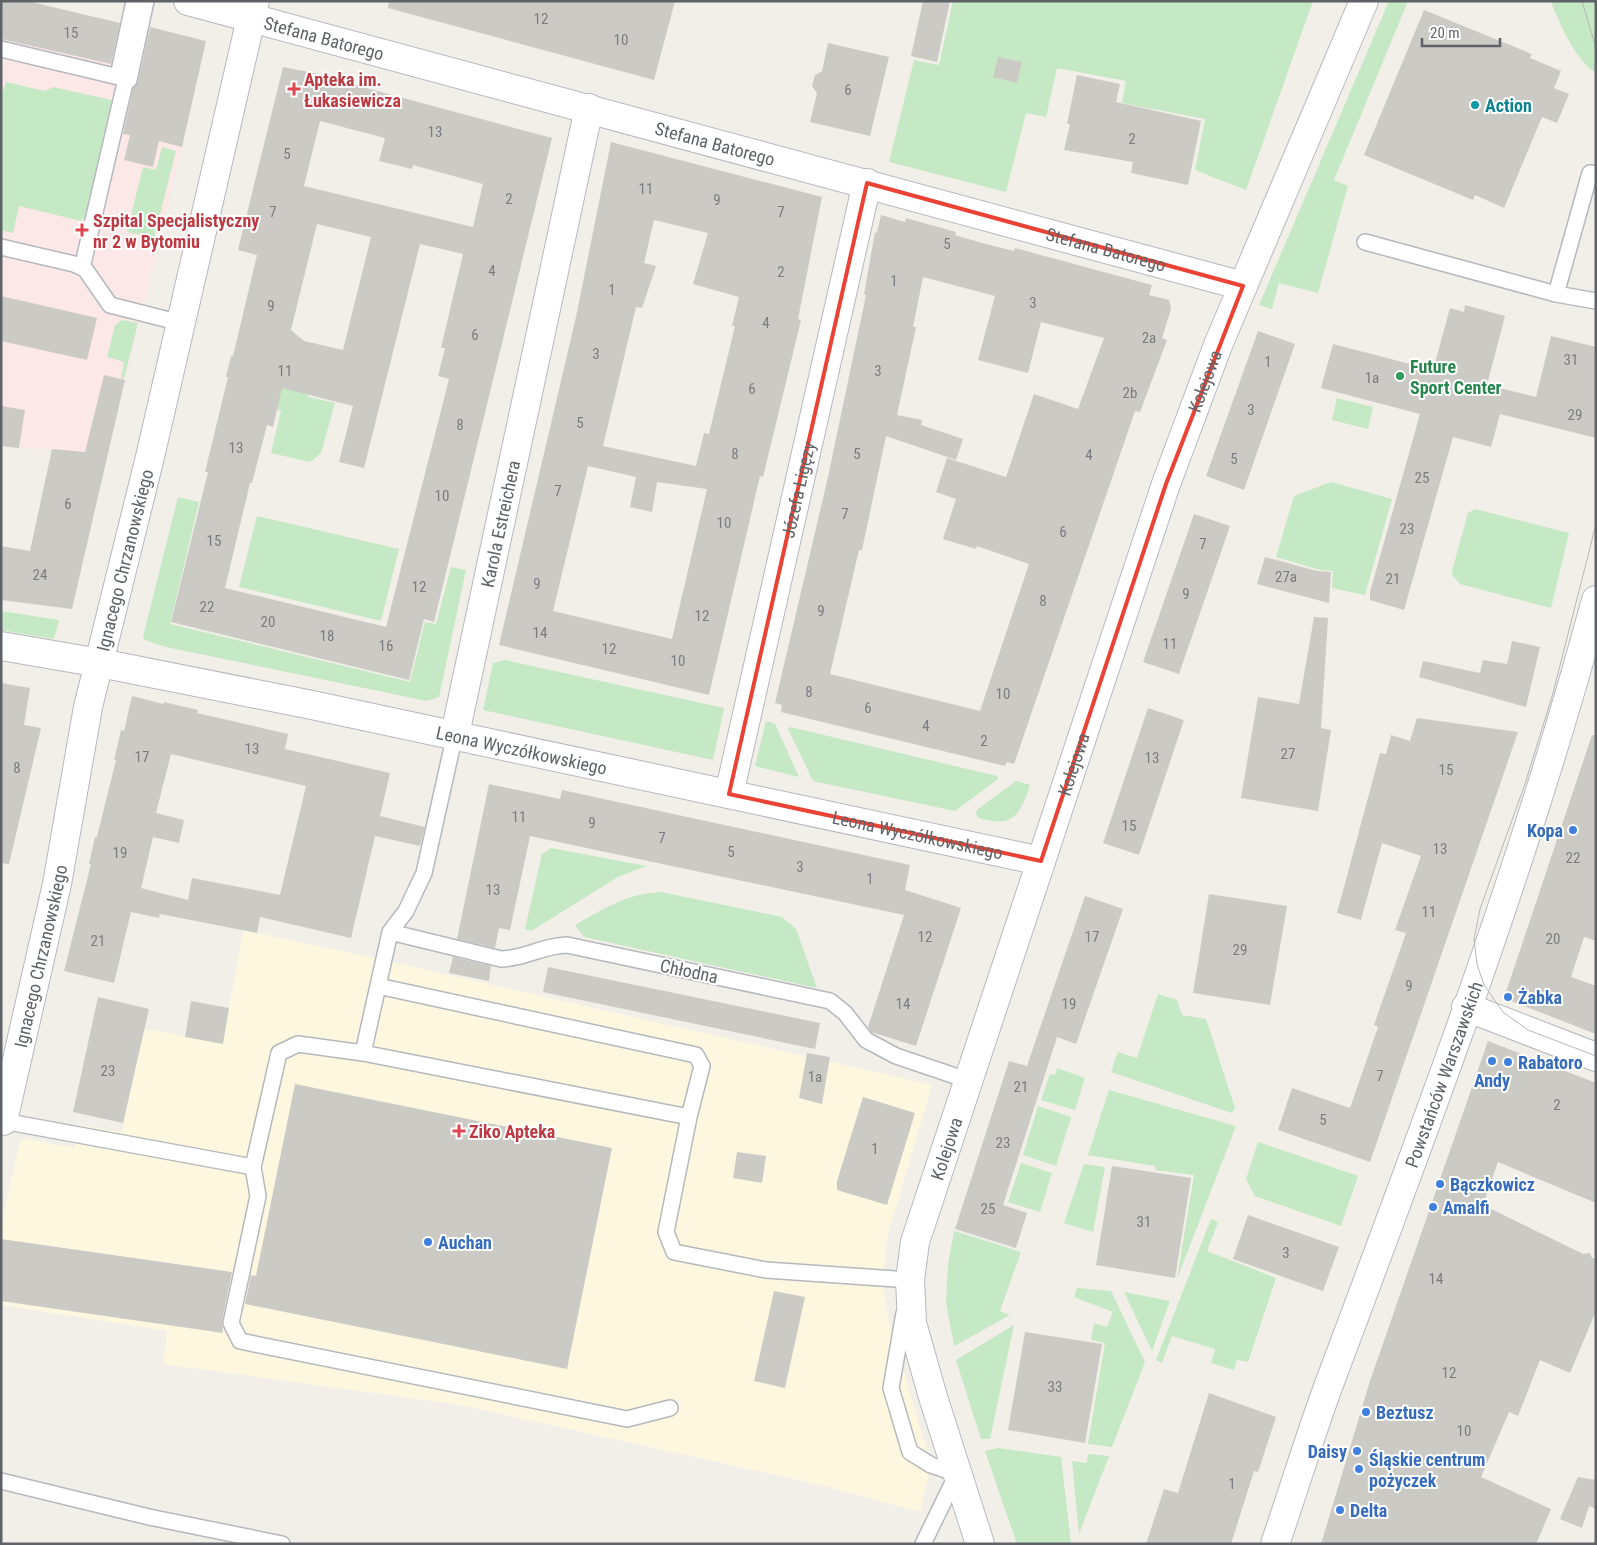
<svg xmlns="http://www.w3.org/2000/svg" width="1597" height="1545" font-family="'Roboto Condensed',sans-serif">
<rect width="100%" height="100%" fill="#f1efe8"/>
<path fill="#fef7e0" d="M 243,930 L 383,960 L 932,1085 L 887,1238 L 883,1278 L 887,1314 L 931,1465 L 920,1512 L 825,1486 L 461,1405 L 163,1364 L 167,1331 L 1,1305 L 1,1224 L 21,1138 L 74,1148 L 79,1125 L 122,1132 L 144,1029 L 223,1043 Z"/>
<path fill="#fce8e6" d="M 38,4 L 120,23 L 115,46 L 124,48 L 132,34 L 147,37 L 150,27 L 206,41 L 182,147 L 106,457 L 85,452 L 1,446 L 1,40 L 29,45 Z"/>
<path fill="#c5e8c5" d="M 953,1 L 1313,1 L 1246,190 L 1195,170 L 1205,119 L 1122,103 L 1126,81 L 1057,68 L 1046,117 L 1026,113 L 1006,192 L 889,162 L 914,60 L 939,65 Z
M 1389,1 L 1408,1 L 1334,180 L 1348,186 L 1318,293 L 1279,283 L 1272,309 L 1259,305 Z
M 1551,1 L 1596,1 L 1596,73 C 1576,61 1559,23 1551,1 Z
M 6,82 L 45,91 L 53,87 L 112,100 L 85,217 L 81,221 L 19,206 L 13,233 L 1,230 L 1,96 Z
M 162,147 L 176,151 L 154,238 L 127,232 L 143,167 L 156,170 Z
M 122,320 L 138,323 L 124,379 L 121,378 L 124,362 L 107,357 L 115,325 Z
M 281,384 L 310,390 L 308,397 L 335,403 L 321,453 L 310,462 L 271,453 L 281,411 L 275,409 Z
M 1337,398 L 1373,407 L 1368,429 L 1332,420 Z
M 1331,482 L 1392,499 L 1365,595 L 1332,588 L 1333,571 L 1320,570 L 1276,557 L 1294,496 Z
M 178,497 L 199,502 L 170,624 L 410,682 L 425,622 L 436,624 L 451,567 L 466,570 L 439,697 L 427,701 L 166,647 L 145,640 L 143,637 Z
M 1475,509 L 1569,533 L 1551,608 L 1460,584 L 1453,576 L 1452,571 L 1468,513 Z
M 257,516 L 399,549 L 381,621 L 239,587 Z
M 1,611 L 59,620 L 54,639 L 1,630 Z
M 505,660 L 724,708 L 713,760 L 483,710 L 493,663 Z
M 766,721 L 775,724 L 799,777 L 755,766 Z
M 790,727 L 997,776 L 998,779 L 955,811 L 813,781 L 788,729 Z
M 1016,781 L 1030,785 C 1020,816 1012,828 979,818 L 975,813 L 978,809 Z
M 551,848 L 646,866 L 618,877 L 531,931 L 525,929 L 542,854 Z
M 661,892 L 782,917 L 796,929 L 817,988 L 584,937 L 575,925 C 605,908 626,894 661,892 Z
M 1158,994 L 1177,1000 L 1182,1015 L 1206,1019 L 1235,1108 L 1232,1113 L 1111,1072 L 1118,1052 L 1137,1058 Z
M 1057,1068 L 1085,1078 L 1075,1110 L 1041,1100 L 1050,1074 L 1055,1075 Z
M 1109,1090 L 1236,1126 L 1177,1279 L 1194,1175 L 1155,1170 L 1155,1166 L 1088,1155 Z
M 1038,1106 L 1071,1117 L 1056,1166 L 1023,1155 Z
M 1258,1142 L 1358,1176 L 1341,1226 L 1255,1196 L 1246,1179 Z
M 1021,1163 L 1052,1173 L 1040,1212 L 1008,1202 Z
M 1084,1164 L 1105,1167 L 1093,1232 L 1064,1223 Z
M 1211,1219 L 1218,1222 L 1207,1251 L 1276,1278 L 1248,1362 L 1237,1360 L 1234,1370 L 1211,1363 L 1215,1349 L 1172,1336 L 1162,1363 L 1156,1360 Z
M 954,1231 L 1021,1252 L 1000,1311 L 1010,1315 L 954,1346 L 946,1302 L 948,1265 Z
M 1077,1288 L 1111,1291 L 1145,1362 L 1112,1447 L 1088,1444 L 1105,1343 L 1091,1340 L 1094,1323 L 1107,1327 L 1113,1312 L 1074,1297 Z
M 1124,1292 L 1170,1301 L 1152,1351 Z
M 1014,1325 L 990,1439 L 981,1439 L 956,1360 Z
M 998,1448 L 1061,1457 L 1071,1544 L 1017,1544 L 985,1451 Z
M 1088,1454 L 1109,1456 L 1079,1534 L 1072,1461 L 1087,1463 Z"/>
<path fill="#cccac5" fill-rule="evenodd" d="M 1,1 L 27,1 L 120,23 L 111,64 L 1,39 Z
M 389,1 L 675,1 L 654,80 L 388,8 Z
M 923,1 L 950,1 L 937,62 L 911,56 Z
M 1424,10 L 1532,54 L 1530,58 L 1561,71 L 1554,88 L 1569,94 L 1557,123 L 1542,117 L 1504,208 L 1475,195 L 1473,200 L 1364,155 Z
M 150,27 L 206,41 L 182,147 L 159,141 L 153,167 L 124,160 L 130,135 L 123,134 L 133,88 L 138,82 Z
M 828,43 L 889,57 L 870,136 L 810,122 L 817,93 L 812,86 L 815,75 L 822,71 Z
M 998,57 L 1022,62 L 1017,83 L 993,77 Z
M 283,67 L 329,76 L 329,78 L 552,138 L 434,622 L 424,619 L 409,680 L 171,622 L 208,472 L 205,472 L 228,377 L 226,377 L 231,356 L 233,356 L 257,255 L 238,250 ZM 320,121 L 385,138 L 379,161 L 412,169 L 413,165 L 483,184 L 473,227 L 304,186 ZM 317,224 L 371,237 L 343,350 L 304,341 L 291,330 ZM 420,244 L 463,254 L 441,348 L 445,348 L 438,376 L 449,379 L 386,627 L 225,588 L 250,483 L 252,483 L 267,425 L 273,427 L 282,388 L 353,406 L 339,462 L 364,468 Z
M 1077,75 L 1120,84 L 1116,102 L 1201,121 L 1188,185 L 1131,173 L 1133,162 L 1064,150 L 1070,124 L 1067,124 Z
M 611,142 L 822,197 L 798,319 L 801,320 L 763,477 L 760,476 L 709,695 L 499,645 L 576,317 ZM 654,220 L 708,233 L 693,284 L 739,297 L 732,326 L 735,326 L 709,434 L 704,433 L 696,466 L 603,446 L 636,307 L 642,308 L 656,266 L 644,263 ZM 588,466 L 636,477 L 630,507 L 652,512 L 657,482 L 707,489 L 672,639 L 553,611 Z
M 881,215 L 905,222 L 906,218 L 956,232 L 955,235 L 982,243 L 1014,251 L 1015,248 L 1152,285 L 1149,295 L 1169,300 L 1171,309 L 1162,338 L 1167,340 L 1140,412 L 1135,411 L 1014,764 L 1007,762 L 1005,766 L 781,712 L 782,705 L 775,703 L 828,477 L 866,295 L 864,294 L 875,232 L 877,233 ZM 923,277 L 995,296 L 978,360 L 1028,373 L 1041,322 L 1104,338 L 1078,409 L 1034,394 L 1006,477 L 947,458 L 936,492 L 956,499 L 943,539 L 976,549 L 977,546 L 1029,564 L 980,711 L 830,674 L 859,550 L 862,550 L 886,436 L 956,460 L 963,439 L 921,425 L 922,420 L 897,415 L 916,327 L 913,327 Z
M 1,296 L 97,318 L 87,360 L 1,341 Z
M 1465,305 L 1505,316 L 1487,385 L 1536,397 L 1551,336 L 1596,347 L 1596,438 L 1500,414 L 1491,447 L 1453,437 L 1404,610 L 1370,600 L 1370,592 L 1420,414 L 1321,388 L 1333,344 L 1433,370 L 1450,308 L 1464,312 Z
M 1258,331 L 1295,344 L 1244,490 L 1206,476 Z
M 104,375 L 125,380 L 72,609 L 1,600 L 1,546 L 30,551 L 52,449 L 85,452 Z
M 1,406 L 25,410 L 19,448 L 1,446 Z
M 1194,514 L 1230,526 L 1179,674 L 1143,662 Z
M 1265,557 L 1317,571 L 1331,572 L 1329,603 L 1257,584 Z
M 1314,617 L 1328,618 L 1321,728 L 1331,730 L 1318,811 L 1241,798 L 1258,697 L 1299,704 Z
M 1512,641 L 1540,647 L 1526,707 L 1419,677 L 1423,661 L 1480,673 L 1483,660 L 1507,664 Z
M 1,683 L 30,688 L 24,725 L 41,728 L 9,864 L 1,863 Z
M 132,696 L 163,704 L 164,702 L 198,710 L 197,713 L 288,734 L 285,749 L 390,773 L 380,816 L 425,827 L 420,846 L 375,836 L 351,938 L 260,917 L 257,933 L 160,914 L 159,918 L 131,912 L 114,983 L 64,971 L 91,864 L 89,864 L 95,837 L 97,837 L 116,760 L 114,760 L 121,730 L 124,731 ZM 171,754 L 306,786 L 280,895 L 192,878 L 188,900 L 141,888 L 153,837 L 179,843 L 184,820 L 156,813 Z
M 1148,708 L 1184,720 L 1139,855 L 1103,843 Z
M 1417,718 L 1518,732 L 1370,1162 L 1278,1130 L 1292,1088 L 1350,1108 L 1378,1027 L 1374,1025 L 1406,933 L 1395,930 L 1421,856 L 1382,843 L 1361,920 L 1337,913 L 1380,753 L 1386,754 L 1391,735 L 1410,741 Z
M 1592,735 L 1596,736 L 1596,941 L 1584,937 L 1571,977 L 1596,986 L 1596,1034 L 1511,1001 L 1506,992 Z
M 489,784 L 560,799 L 562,790 L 910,865 L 905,890 L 961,908 L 916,1046 L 871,1032 L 868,1027 L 904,915 L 530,836 L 510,930 L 499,928 L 495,948 L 457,939 Z
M 1209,894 L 1287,906 L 1270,1005 L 1193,993 Z
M 1085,896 L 1123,909 L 1076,1044 L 1057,1037 L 1003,1205 L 1027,1213 L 1016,1248 L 955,1229 L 1009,1061 L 1027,1066 Z
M 453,957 L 491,966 L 489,981 L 449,973 Z
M 548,967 L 820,1023 L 815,1049 L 543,992 Z
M 98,997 L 149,1009 L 123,1123 L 73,1112 Z
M 191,1001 L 229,1008 L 223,1044 L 185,1037 Z
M 1488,1041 L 1596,1083 L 1596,1203 L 1498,1162 L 1483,1205 L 1583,1254 L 1590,1253 L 1592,1258 L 1596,1259 L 1596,1311 L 1570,1373 L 1540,1360 L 1518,1416 L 1509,1412 L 1481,1477 L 1551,1509 L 1536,1544 L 1321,1544 L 1370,1381 Z
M 807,1053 L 830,1057 L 822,1104 L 799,1098 Z
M 295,1084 L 612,1148 L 567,1369 L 245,1304 L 251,1275 L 256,1276 Z
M 863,1097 L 915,1113 L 887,1205 L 837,1190 L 837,1181 Z
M 737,1152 L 766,1156 L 762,1183 L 733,1178 Z
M 1112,1166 L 1191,1178 L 1175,1278 L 1096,1265 Z
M 1248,1215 L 1339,1247 L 1323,1291 L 1233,1259 Z
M 1,1239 L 232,1272 L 222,1321 L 223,1333 L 1,1301 Z
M 774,1291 L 805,1297 L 785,1388 L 754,1381 Z
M 1025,1332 L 1102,1344 L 1085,1443 L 1008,1430 Z
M 1209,1393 L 1276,1417 L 1258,1472 L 1254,1471 L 1231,1544 L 1146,1544 L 1164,1489 L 1178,1493 Z
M 1578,1477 L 1596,1480 L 1596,1509 L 1589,1506 L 1582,1528 L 1560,1519 Z"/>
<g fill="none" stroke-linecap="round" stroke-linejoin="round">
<g stroke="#b5b8bc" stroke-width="18">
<path id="service" d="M 1,49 L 123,78 L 125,83 L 82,268
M 118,76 L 134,1
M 125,83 L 129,80 L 146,1
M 1365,242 L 1556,294 L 1596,301
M 1,247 L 74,264 L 85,269 L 110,305 L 181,323
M 1556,294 L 1590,173 L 1596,174
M 390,932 L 501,959 C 528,958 540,946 567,945 L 830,1001 L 845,1013 L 866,1040 L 896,1056 L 967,1080
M 378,986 L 696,1055 L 702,1066 L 689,1117
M 363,1053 L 390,932 L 406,911 L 424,873 L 455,734
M 3,1121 L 253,1167 L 279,1053 L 298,1044 L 363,1053 L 689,1117 L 666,1232 L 674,1252 L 766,1270 L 910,1280 L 909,1285
M 253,1167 L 258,1196 L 231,1323 L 240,1341 L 627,1419 L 670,1408
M 904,1313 L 891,1388 L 910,1452 L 931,1465 L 957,1474 L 923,1544
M 1,1481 L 149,1517 L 282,1544"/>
</g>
<g stroke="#b5b8bc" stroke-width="30">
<g id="minor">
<path id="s1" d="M 188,1 L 1243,286"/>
<path id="s2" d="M 1,646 L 100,663 L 312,705 L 1041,861"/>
<path id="s3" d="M 455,734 L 589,108"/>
<path id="s4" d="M 729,794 L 867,183"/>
<path d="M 1466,1007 L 1596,1057"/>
<path id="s5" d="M 3,1121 L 57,884 L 88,707 L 150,457 L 255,1"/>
</g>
</g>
<g stroke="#b6babf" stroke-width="30">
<g id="secondary">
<path id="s6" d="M 980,1544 L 933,1397 L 912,1323 L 910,1280 L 915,1242 L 1166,484 L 1218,345 L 1364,1"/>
<path id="s7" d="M 1275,1544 C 1293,1492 1309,1439 1328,1387 C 1425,1128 1524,868 1596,600"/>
</g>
</g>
<use href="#service" stroke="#fff" stroke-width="15"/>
<use href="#minor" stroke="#fff" stroke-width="28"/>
<use href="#secondary" stroke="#fff" stroke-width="28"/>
<path stroke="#b6b7b8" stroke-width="1" d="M 1582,1 L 1596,48
M 1594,1 L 1596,7
M 1596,524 L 1553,693 L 1525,784 L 1480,909 L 1474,939 L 1477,964 L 1484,985 L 1503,1012 L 1528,1030 L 1596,1056"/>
</g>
<path fill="none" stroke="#ea4335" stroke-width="4" stroke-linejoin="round" d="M 867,183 L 1243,286 L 1166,484 L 1041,861 L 729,794 Z"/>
<g fill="#e0444e" stroke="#fff" stroke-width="2">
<path d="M291.5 81.5h5v5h5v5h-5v5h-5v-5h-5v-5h5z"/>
<path d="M79.5 222.5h5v5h5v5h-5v5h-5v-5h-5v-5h5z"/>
<path d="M456.5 1123.5h5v5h5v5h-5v5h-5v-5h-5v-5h5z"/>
</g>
<circle fill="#0f9aa8" stroke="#fff" stroke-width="2" cx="1475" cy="105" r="5"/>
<circle fill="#2e9e5b" stroke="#fff" stroke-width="2" cx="1400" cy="376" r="5"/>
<g fill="#3f7fe0" stroke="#fff" stroke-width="2">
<circle cx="1573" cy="830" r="5"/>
<circle cx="1508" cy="997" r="5"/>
<circle cx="1492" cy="1061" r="5"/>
<circle cx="1508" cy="1062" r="5"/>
<circle cx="1440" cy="1184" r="5"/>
<circle cx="1433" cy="1207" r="5"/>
<circle cx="428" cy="1242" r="5"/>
<circle cx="1366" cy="1412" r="5"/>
<circle cx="1357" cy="1451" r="5"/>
<circle cx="1359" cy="1469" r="5"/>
<circle cx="1340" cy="1510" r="5"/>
</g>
<g text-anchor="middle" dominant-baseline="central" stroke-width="4" stroke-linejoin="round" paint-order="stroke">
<g font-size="15" fill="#7a7d7f">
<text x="541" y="19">12</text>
<text x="71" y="33">15</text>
<text x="621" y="40">10</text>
<text x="848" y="90">6</text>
<text x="435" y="132">13</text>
<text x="1132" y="139">2</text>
<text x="287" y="154">5</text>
<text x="646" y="189">11</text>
<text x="509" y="199">2</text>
<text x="717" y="200">9</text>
<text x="273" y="212">7</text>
<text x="781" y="212">7</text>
<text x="947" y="244">5</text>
<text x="492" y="271">4</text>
<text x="781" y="272">2</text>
<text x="894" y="281">1</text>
<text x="612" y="290">1</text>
<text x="1033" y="303">3</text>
<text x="271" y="306">9</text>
<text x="766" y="323">4</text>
<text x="475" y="335">6</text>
<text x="1149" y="338">2a</text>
<text x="596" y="354">3</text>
<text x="1571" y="360">31</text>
<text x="1268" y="362">1</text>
<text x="285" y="371">11</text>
<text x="878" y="371">3</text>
<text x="1372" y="378">1a</text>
<text x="752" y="389">6</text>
<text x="1130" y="393">2b</text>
<text x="1251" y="410">3</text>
<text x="1575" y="415">29</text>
<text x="580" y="423">5</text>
<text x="460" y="425">8</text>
<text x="236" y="448">13</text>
<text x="735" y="454">8</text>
<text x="857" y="454">5</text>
<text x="1089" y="455">4</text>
<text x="1234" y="459">5</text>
<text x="1422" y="478">25</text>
<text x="558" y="491">7</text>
<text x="442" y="496">10</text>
<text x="68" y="504">6</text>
<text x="845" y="514">7</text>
<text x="724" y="523">10</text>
<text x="1407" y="529">23</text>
<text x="1063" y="532">6</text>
<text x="214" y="541">15</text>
<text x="1203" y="544">7</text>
<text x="40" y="575">24</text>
<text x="1286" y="577">27a</text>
<text x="1393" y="579">21</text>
<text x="537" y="584">9</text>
<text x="419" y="587">12</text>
<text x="1186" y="594">9</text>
<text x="1043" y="601">8</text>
<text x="207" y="607">22</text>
<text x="821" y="611">9</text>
<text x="702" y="616">12</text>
<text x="268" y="622">20</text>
<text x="540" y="633">14</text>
<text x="327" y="636">18</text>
<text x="1170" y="644">11</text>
<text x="386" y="646">16</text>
<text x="609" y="649">12</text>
<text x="678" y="661">10</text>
<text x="809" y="692">8</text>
<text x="1003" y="694">10</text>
<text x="868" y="708">6</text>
<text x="926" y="726">4</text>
<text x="984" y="741">2</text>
<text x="252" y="749">13</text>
<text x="1288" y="754">27</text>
<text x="142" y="757">17</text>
<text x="1152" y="758">13</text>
<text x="17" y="768">8</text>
<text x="1446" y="770">15</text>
<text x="519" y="817">11</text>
<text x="592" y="823">9</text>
<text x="1129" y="826">15</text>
<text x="662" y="838">7</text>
<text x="1440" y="849">13</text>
<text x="731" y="852">5</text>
<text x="120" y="853">19</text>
<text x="1573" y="858">22</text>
<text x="800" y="867">3</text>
<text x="870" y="879">1</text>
<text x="493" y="890">13</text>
<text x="1429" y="912">11</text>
<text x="925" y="937">12</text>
<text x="1092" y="937">17</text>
<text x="1553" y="939">20</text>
<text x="98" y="941">21</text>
<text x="1240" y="950">29</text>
<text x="1409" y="986">9</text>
<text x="903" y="1004">14</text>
<text x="1069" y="1004">19</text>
<text x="108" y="1071">23</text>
<text x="1380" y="1076">7</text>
<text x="815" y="1077">1a</text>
<text x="1021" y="1087">21</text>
<text x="1557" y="1105">2</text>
<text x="1323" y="1120">5</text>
<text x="1003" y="1143">23</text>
<text x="875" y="1149">1</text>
<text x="988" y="1209">25</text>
<text x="1144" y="1222">31</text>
<text x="1286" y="1253">3</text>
<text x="1436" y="1279">14</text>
<text x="1449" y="1373">12</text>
<text x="1055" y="1387">33</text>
<text x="1464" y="1431">10</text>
<text x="1232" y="1484">1</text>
</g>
<g font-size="18" fill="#5f6368" stroke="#fff">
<text stroke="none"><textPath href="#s1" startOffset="141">Stefana Batorego</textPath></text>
<text stroke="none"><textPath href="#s1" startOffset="546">Stefana Batorego</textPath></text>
<text stroke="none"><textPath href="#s1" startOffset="951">Stefana Batorego</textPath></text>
<text stroke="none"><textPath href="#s6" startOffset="1221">Kolejowa</textPath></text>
<text stroke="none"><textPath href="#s4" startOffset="312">Józefa Ligęzy</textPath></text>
<text stroke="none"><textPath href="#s3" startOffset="215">Karola Estreichera</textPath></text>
<text stroke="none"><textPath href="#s5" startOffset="574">Ignacego Chrzanowskiego</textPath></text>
<text stroke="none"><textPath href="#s2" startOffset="531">Leona Wyczółkowskiego</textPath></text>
<text stroke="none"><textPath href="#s6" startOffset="816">Kolejowa</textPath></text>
<text stroke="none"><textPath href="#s2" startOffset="936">Leona Wyczółkowskiego</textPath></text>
<text stroke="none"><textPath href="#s5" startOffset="169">Ignacego Chrzanowskiego</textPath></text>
<text transform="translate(689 971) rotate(12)">Chłodna</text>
<text stroke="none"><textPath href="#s7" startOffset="499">Powstańców Warszawskich</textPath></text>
<text stroke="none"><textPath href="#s6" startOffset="411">Kolejowa</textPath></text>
</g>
<g font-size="18" font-weight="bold" fill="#be3a42" stroke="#fff" text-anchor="start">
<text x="304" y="79">Apteka im.<tspan x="304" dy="21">Łukasiewicza</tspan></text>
<text x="93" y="220">Szpital Specjalistyczny<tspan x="93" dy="21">nr 2 w Bytomiu</tspan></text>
<text x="469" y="1131">Ziko Apteka</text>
</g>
<g font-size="18" font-weight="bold" fill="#0d838f" stroke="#fff" text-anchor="start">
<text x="1485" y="105">Action</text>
</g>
<g font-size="18" font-weight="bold" fill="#27864d" stroke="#fff" text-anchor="start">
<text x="1410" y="366">Future<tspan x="1410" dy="21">Sport Center</tspan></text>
</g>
<g font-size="18" font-weight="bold" fill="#366cbe" stroke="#fff" text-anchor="start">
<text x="1563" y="830" text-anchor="end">Kopa</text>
<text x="1518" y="997">Żabka</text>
<text x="1518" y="1062">Rabatoro</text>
<text x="1492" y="1080" text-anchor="middle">Andy</text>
<text x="1450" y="1184">Bączkowicz</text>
<text x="1443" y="1207">Amalfi</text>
<text x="438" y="1242">Auchan</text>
<text x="1376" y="1412">Beztusz</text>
<text x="1347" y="1451" text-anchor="end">Daisy</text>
<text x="1369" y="1459">Śląskie centrum<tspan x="1369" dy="21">pożyczek</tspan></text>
<text x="1350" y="1510">Delta</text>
</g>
</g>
<rect width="1597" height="1545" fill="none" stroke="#5f6368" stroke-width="5"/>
<path d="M1422 38v8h78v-8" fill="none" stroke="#5f6368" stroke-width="2.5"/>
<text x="1430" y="38" font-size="15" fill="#5f6368" stroke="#ffffff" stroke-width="4" paint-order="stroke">20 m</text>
</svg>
